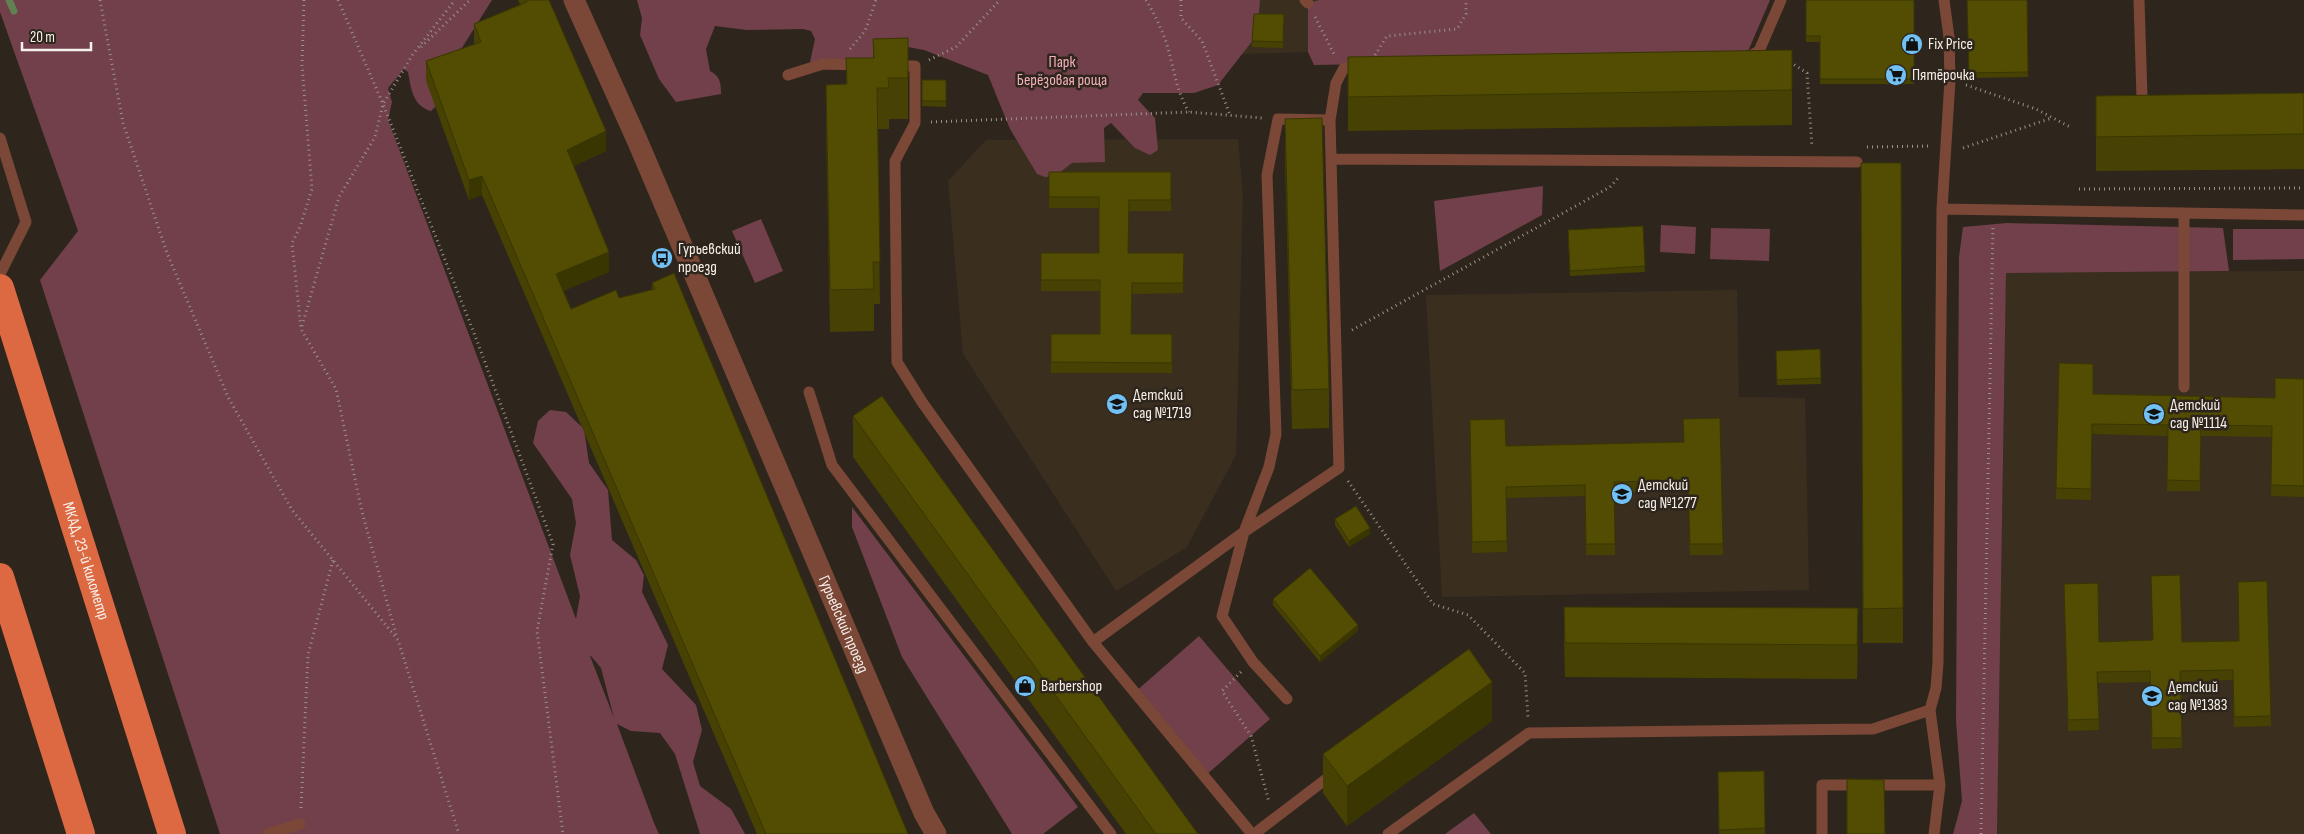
<svg xmlns="http://www.w3.org/2000/svg" width="2304" height="834" font-family="'Sofia Sans Condensed',sans-serif">
<rect width="100%" height="100%" fill="#2e261d"/>
<path fill="#3a2e1f" d="M 1245,0 L 1319,0 L 1308,3 L 1308,52 L 1241,54 Z
M 1238,139 L 1243,195 L 1236,455 L 1187,547 L 1116,591 L 963,354 L 948,181 L 986,140 Z
M 2304,271 L 2304,834 L 1997,834 L 2006,272 Z
M 1737,290 L 1739,397 L 1805,398 L 1809,590 L 1442,597 L 1426,295 Z"/>
<path fill="#71404b" fill-rule="evenodd" d="M 0,0 L 492,0 L 460,51 L 444,98 L 431,111 C 413,106 411,89 408,72 L 404,69 L 388,88 L 392,102 L 388,120 L 576,619 L 580,596 L 570,555 L 576,523 L 572,499 L 533,443 L 538,421 L 550,410 L 566,412 L 584,429 L 589,463 L 608,490 L 612,540 L 636,560 L 644,575 L 642,592 L 668,645 L 662,669 L 696,705 L 702,730 L 693,762 L 700,786 L 731,809 L 745,834 L 700,834 L 675,754 L 660,733 L 631,731 L 617,724 L 654,823 L 659,834 L 220,834 L 40,280 L 78,231 L 0,12 ZM 591,656 L 601,668 L 614,718 L 590,656 Z
M 637,0 L 1260,0 L 1257,35 L 1218,85 L 1194,93 L 1143,93 L 1138,100 L 1155,118 L 1158,150 L 1150,155 L 1135,148 L 1111,123 L 1104,128 L 1105,162 L 1072,163 L 1055,176 L 1045,177 L 1037,174 L 1010,129 L 988,75 L 924,50 L 875,41 L 887,62 L 810,62 L 815,39 L 811,31 L 803,29 L 747,30 L 715,26 L 706,49 L 710,71 C 720,76 721,83 721,94 L 676,102 L 659,79 L 640,35 L 642,18 Z
M 1319,0 L 1770,0 L 1749,49 L 1738,57 L 1314,65 L 1308,52 L 1308,3 Z
M 1543,186 L 1542,215 L 1440,271 L 1434,201 Z
M 761,219 L 783,271 L 755,283 L 732,231 Z
M 2007,223 L 2223,228 L 2229,271 L 2006,273 L 1997,834 L 1953,834 L 1962,801 L 1956,721 L 1959,257 L 1963,227 Z
M 1661,225 L 1696,227 L 1695,254 L 1660,252 Z
M 1711,228 L 1770,229 L 1769,261 L 1710,259 Z
M 2233,229 L 2304,229 L 2304,259 L 2233,260 Z
M 852,507 L 1078,807 L 1043,834 L 1012,834 L 902,657 L 852,527 Z
M 1199,636 L 1270,719 L 1205,776 L 1134,693 Z
M 1474,813 L 1491,834 L 1445,834 Z"/>
<g fill="none" stroke-linecap="round" stroke-linejoin="round">
<path stroke="#628151" stroke-width="7" d="M 9,0 L 14,11"/>
<path stroke="#99938b" stroke-width="3" stroke-dasharray="1 4" stroke-linecap="butt" d="M 100,0 L 123,123 L 167,253 L 228,397 L 292,510 L 398,640 L 459,834
M 304,0 L 302,65 L 312,189 L 300,227 L 292,243 L 301,329 L 336,389 L 362,512 L 397,638
M 338,0 L 383,104 L 474,333 L 553,544 L 537,631 L 563,834
M 1146,0 C 1153,12 1160,25 1165,39 C 1174,64 1174,87 1189,112
M 1181,0 L 1181,18 L 1202,41 L 1230,115
M 1315,17 L 1335,56
M 421,47 L 470,0
M 850,49 L 865,31 L 876,0
M 1375,55 L 1387,36 L 1457,29 L 1466,14 L 1466,0
M 929,60 L 956,47 L 1000,0
M 1790,62 L 1807,73 L 1812,147
M 1966,85 L 2036,109 L 2072,128
M 931,122 L 1189,112 L 1262,118
M 1867,147 L 1930,146
M 1963,148 L 2052,118
M 2079,189 L 2304,188
M 302,326 L 339,197 L 375,137 L 383,104 L 413,54 L 455,0
M 1352,330 L 1610,187 L 1619,177
M 1348,481 L 1433,604 L 1468,615 L 1525,673 L 1528,717
M 1241,672 L 1222,691 L 1251,736 L 1269,802
M 301,808 L 308,655 L 333,560
M 1981,834 L 1993,225"/>
<path stroke="#7b4837" stroke-width="11" d="M 1305,0 L 1308,3
M 2139,0 L 2142,97
M 1746,58 L 1759,51 L 1781,0
M 894,66 L 915,66 L 915,123 L 895,161 L 897,362 L 922,402 L 1093,642 L 1252,834
M 788,75 L 823,64 L 860,65
M 0,138 L 26,222 L 0,274
M 1331,159 L 1857,162
M 1942,209 L 2304,215
M 2184,387 L 2184,214
M 809,392 L 832,465 L 1111,834
M 1093,642 L 1244,532 L 1339,468 L 1330,120
M 1287,699 L 1253,662 L 1222,616 L 1244,532 L 1269,467 L 1276,434 L 1267,175 L 1278,119 L 1330,120 L 1336,83 L 1344,68 L 1363,67
M 1930,710 L 1940,785 L 1934,834
M 268,834 L 300,824
M 1254,834 L 1334,773
M 1388,834 L 1529,733 L 1873,729 L 1930,710 L 1936,688 L 1938,663 L 1942,209 L 1950,80 L 1949,37 L 1944,0
M 1822,834 L 1822,785 L 1940,785"/>
<path stroke="#7b4837" stroke-width="21" id="s1" d="M 574,0 L 637,140 L 924,813 L 936,834"/>
<g stroke="#dc6942" stroke-width="28">
<path id="s2" d="M 0,288 L 172,834"/>
<path d="M 0,577 L 81,834"/>
</g>
</g>
<path fill="#474203" d="M 518,0 L 549,0 L 606,151 L 574,166 L 609,272 L 563,291 L 571,309 L 619,298 L 652,290 L 652,283 L 908,834 L 757,834 L 482,195 L 469,200 L 426,81 L 426,61 L 474,44 L 474,24 L 520,5 Z
M 1806,0 L 1914,0 L 1914,84 L 1820,84 L 1820,42 L 1806,42 Z
M 1967,0 L 2027,0 L 2028,77 L 1969,78 Z
M 1254,14 L 1284,14 L 1283,48 L 1252,47 Z
M 908,38 L 908,119 L 889,119 L 889,129 L 877,129 L 880,304 L 874,304 L 874,331 L 830,332 L 826,126 L 826,85 L 846,84 L 846,58 L 873,58 L 873,39 Z
M 1792,50 L 1792,125 L 1348,131 L 1348,57 Z
M 922,80 L 946,80 L 946,107 L 922,106 Z
M 2304,93 L 2304,169 L 2096,171 L 2096,96 Z
M 1285,119 L 1329,389 L 1329,428 L 1292,429 L 1285,158 Z
M 1861,163 L 1901,163 L 1903,643 L 1863,643 Z
M 1049,172 L 1171,172 L 1171,211 L 1129,211 L 1128,253 L 1184,253 L 1183,293 L 1132,294 L 1131,334 L 1172,334 L 1172,373 L 1051,373 L 1051,334 L 1100,334 L 1100,291 L 1041,291 L 1041,253 L 1099,253 L 1099,208 L 1049,208 Z
M 1643,226 L 1645,272 L 1570,276 L 1568,230 Z
M 1820,349 L 1821,384 L 1777,385 L 1776,351 Z
M 2059,363 L 2093,394 L 2275,398 L 2304,379 L 2304,497 L 2271,496 L 2272,437 L 2201,436 L 2200,491 L 2167,491 L 2168,436 L 2092,434 L 2091,500 L 2056,499 Z
M 853,416 L 1198,834 L 1126,834 L 853,457 Z
M 1720,418 L 1723,555 L 1690,555 L 1688,491 L 1614,493 L 1615,555 L 1586,555 L 1585,496 L 1506,498 L 1507,552 L 1472,553 L 1470,420 L 1506,446 L 1683,442 Z
M 1335,519 L 1370,534 L 1349,547 L 1335,525 Z
M 2064,594 L 2099,642 L 2182,642 L 2239,641 L 2271,716 L 2271,726 L 2234,727 L 2233,680 L 2180,682 L 2182,748 L 2152,749 L 2150,682 L 2098,683 L 2099,730 L 2068,731 Z
M 1273,599 L 1358,631 L 1320,662 L 1273,605 Z
M 1564,607 L 1858,642 L 1857,679 L 1565,677 L 1564,641 Z
M 1492,721 L 1347,826 L 1323,793 L 1323,754 Z
M 1764,771 L 1765,834 L 1719,834 L 1718,772 Z"/>
<path fill="#393602" d="M 606,131 L 606,151 L 567,169 L 567,150 Z
M 482,176 L 482,195 L 469,200 L 469,180 Z
M 609,252 L 609,272 L 556,294 L 556,274 Z
M 1370,528 L 1370,534 L 1349,547 L 1349,541 Z
M 1858,608 L 1858,642 L 1857,679 L 1857,645 Z
M 1358,625 L 1358,631 L 1320,662 L 1320,656 Z
M 1492,682 L 1492,721 L 1347,826 L 1347,786 Z"/>
<path fill="#524d03" stroke="#393602" d="M 526,0 L 549,0 L 606,131 L 567,150 L 609,252 L 556,274 L 571,309 L 616,290 L 619,298 L 655,289 L 652,283 L 674,273 L 908,834 L 766,834 L 482,176 L 469,180 L 426,61 L 481,42 L 474,24 L 527,2 Z
M 1806,0 L 1914,0 L 1914,79 L 1820,79 L 1820,36 L 1806,36 Z
M 1967,0 L 2027,0 L 2028,72 L 1969,73 Z
M 1254,14 L 1284,14 L 1283,42 L 1252,41 Z
M 908,38 L 908,78 L 888,78 L 889,88 L 877,88 L 880,262 L 873,262 L 874,289 L 830,290 L 826,85 L 847,84 L 846,58 L 874,58 L 873,39 Z
M 1792,50 L 1792,90 L 1348,97 L 1348,57 Z
M 922,80 L 946,80 L 946,101 L 922,101 Z
M 2304,93 L 2304,134 L 2096,137 L 2096,96 Z
M 1322,118 L 1329,389 L 1292,390 L 1285,119 Z
M 1861,163 L 1901,163 L 1903,608 L 1863,609 Z
M 1049,172 L 1171,172 L 1171,200 L 1129,200 L 1128,253 L 1184,253 L 1183,283 L 1132,283 L 1131,334 L 1172,334 L 1172,363 L 1051,362 L 1051,334 L 1100,334 L 1100,280 L 1041,280 L 1041,253 L 1099,253 L 1099,197 L 1049,197 Z
M 1643,226 L 1645,266 L 1570,271 L 1568,230 Z
M 1820,349 L 1821,378 L 1777,380 L 1776,351 Z
M 2059,363 L 2093,364 L 2093,394 L 2275,398 L 2275,378 L 2304,379 L 2304,486 L 2271,485 L 2272,426 L 2201,425 L 2200,481 L 2167,480 L 2168,425 L 2092,424 L 2091,489 L 2056,488 Z
M 882,396 L 1198,834 L 1156,834 L 853,416 Z
M 1720,418 L 1723,544 L 1690,544 L 1688,480 L 1614,482 L 1615,544 L 1586,544 L 1585,485 L 1506,487 L 1507,541 L 1472,542 L 1470,420 L 1505,419 L 1506,446 L 1684,442 L 1683,419 Z
M 1356,506 L 1370,528 L 1349,541 L 1335,519 Z
M 1310,568 L 1358,625 L 1320,656 L 1273,599 Z
M 2180,575 L 2182,642 L 2239,641 L 2238,582 L 2267,581 L 2271,716 L 2234,717 L 2233,670 L 2180,671 L 2182,738 L 2152,738 L 2150,671 L 2097,672 L 2099,719 L 2068,720 L 2064,584 L 2098,583 L 2099,642 L 2153,640 L 2151,576 Z
M 1564,607 L 1858,608 L 1857,645 L 1565,643 Z
M 1469,649 L 1492,682 L 1347,786 L 1323,754 Z
M 1764,771 L 1765,828 L 1719,830 L 1718,772 Z
M 1847,779 L 1884,780 L 1885,834 L 1847,834 Z"/>
<defs>
<g id="shop-disc" transform="scale(1.125)"><circle r="9.5" fill="#71c1f5" stroke="#2e261d"/><path d="M-5-2.5h2.3a2.7 3.5 0 0 1 5.4 0H5L5.5 6h-11ZM-1.5-2.5h3a1.5 2.3 0 0 0-3 0Z" fill="#111"/></g>
<g id="supermarket-disc" transform="scale(1.125)"><circle r="9.5" fill="#71c1f5" stroke="#2e261d"/><path d="M-6-5.5h2.5l.6 2H6L4.5 2H-2.5L-4.4-4H-6ZM-1.5 3.2a1.3 1.3 0 1 0 .1 0ZM3 3.2a1.3 1.3 0 1 0 .1 0Z" fill="#111"/></g>
<g id="bus-disc" transform="scale(1.125)"><circle r="9.5" fill="#71c1f5" stroke="#2e261d"/><path d="M-5-6H5V4H4V6H2V4H-2V6H-4V4H-5ZM-3.5-4V0h7V-4ZM-3.5 1.2v1.5H-2V1.2ZM2 1.2v1.5H3.5V1.2Z" fill="#111"/></g>
<g id="school-disc" transform="scale(1.125)"><circle r="9.5" fill="#71c1f5" stroke="#2e261d"/><path d="M0-5L7-2L0 1L-7-2ZM-4 1L0 2.5L4 1V4Q0 6-4 4Z" fill="#111"/></g>
</defs>
<g fill-rule="evenodd">
<use href="#shop-disc" x="1912" y="44"/>
<use href="#supermarket-disc" x="1896" y="75"/>
<use href="#bus-disc" x="662" y="258"/>
<use href="#school-disc" x="1117" y="404"/>
<use href="#school-disc" x="2154" y="414"/>
<use href="#school-disc" x="1622" y="494"/>
<use href="#shop-disc" x="1025" y="686"/>
<use href="#school-disc" x="2152" y="696"/>
</g>
<g text-anchor="middle" dominant-baseline="central" stroke-width="5" stroke-linejoin="round" paint-order="stroke">
<g font-size="16" fill="#f6f1eb" stroke="#2e261d" text-anchor="start">
<text x="1928" y="44">Fix Price</text>
<text x="1912" y="75">Пятёрочка</text>
<text x="678" y="249">Гурьевский<tspan x="678" dy="18">проезд</tspan></text>
<text x="1133" y="395">Детский<tspan x="1133" dy="18">сад №1719</tspan></text>
<text x="2170" y="405">Детский<tspan x="2170" dy="18">сад №1114</tspan></text>
<text x="1638" y="485">Детский<tspan x="1638" dy="18">сад №1277</tspan></text>
<text x="1041" y="686">Barbershop</text>
<text x="2168" y="687">Детский<tspan x="2168" dy="18">сад №1383</tspan></text>
</g>
<g font-size="16" fill="#f5afbe" stroke="#2e261d">
<text x="1062" y="62">Парк<tspan x="1062" dy="18">Берёзовая роща</tspan></text>
</g>
<g font-size="16" fill="#f6f1eb" stroke="#2e261d">
<text stroke="none"><textPath href="#s2" startOffset="286">МКАД, 23-й километр</textPath></text>
<text stroke="none"><textPath href="#s1" startOffset="680">Гурьевский проезд</textPath></text>
</g>
</g>
<path d="M22 42v8h69v-8" fill="none" stroke="#f6f1eb" stroke-width="2.5"/>
<text x="30" y="42" font-size="15" fill="#f6f1eb" stroke="#2e261d" stroke-width="4" paint-order="stroke">20 m</text>
</svg>
